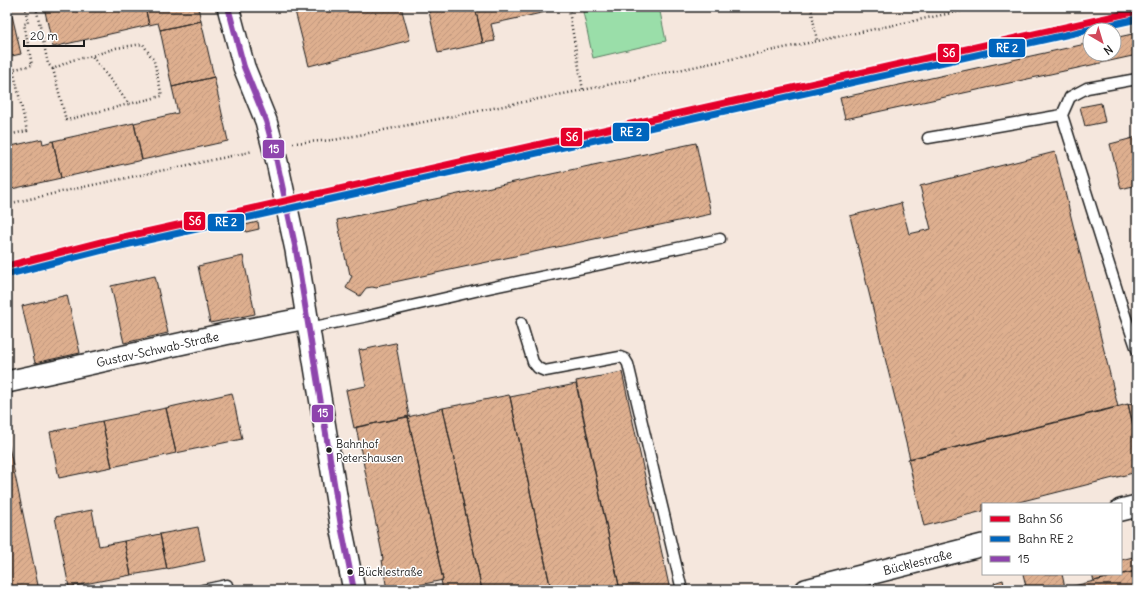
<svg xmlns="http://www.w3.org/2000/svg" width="1144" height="597" font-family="Delius,sans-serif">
<defs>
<pattern id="building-hatch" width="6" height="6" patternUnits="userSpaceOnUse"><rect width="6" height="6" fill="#deaf8f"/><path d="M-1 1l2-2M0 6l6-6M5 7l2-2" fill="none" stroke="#be967b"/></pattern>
</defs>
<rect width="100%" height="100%" fill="#f5e7dd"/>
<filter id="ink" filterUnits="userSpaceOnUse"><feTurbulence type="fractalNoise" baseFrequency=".025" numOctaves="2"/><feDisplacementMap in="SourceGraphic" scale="8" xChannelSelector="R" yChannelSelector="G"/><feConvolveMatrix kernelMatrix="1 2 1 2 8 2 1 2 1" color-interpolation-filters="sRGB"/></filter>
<g filter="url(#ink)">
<path fill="#9adea9" stroke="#5b7d62" d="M 605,7 L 659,7 L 666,41 L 593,58 L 583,12 Z"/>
<path fill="url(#building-hatch)" stroke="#1c1c1c" d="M 44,7 L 145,7 L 149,25 L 53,47 Z
M 145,7 L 198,7 L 201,21 L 160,30 L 158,23 L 149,25 Z
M 294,7 L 401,7 L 410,40 L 309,66 Z
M 428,7 L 475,7 L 483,43 L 438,53 Z
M 475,7 L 545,7 L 546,12 L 491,24 L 495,41 L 483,43 Z
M 11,11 L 21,54 L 7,57 L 7,12 Z
M 201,21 L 214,77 L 172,87 L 160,30 Z
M 1137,33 L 1137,55 L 845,119 L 840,98 L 1090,43 L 1090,54 L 1114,54 L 1114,38 Z
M 214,77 L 228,141 L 142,160 L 134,123 L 178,113 L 172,87 Z
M 1101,103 L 1105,122 L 1085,126 L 1080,107 Z
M 134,123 L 142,160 L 61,178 L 53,141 Z
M 1137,137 L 1137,185 L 1121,189 L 1110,144 Z
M 42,139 L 43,144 L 53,141 L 61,178 L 7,190 L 7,147 Z
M 696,143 L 711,214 L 380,285 L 377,288 L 372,287 L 366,288 L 360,296 L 346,288 L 352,276 L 350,275 L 348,265 L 347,265 L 337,220 Z
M 1055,152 L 1118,407 L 910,459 L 850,216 L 901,203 L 909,234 L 931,229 L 920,186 Z
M 258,222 L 259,229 L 246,232 L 245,225 Z
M 243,256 L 255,314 L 210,323 L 198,266 Z
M 155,276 L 168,333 L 124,343 L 111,286 Z
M 67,295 L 80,353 L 35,363 L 22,306 Z
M 395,343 L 396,343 L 397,344 L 396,345 L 409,416 L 354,428 L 346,390 L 366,386 L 359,350 L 362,349 L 362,350 Z
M 622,372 L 670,590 L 620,590 L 576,381 Z
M 576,384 L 620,590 L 551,590 L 510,397 Z
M 232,393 L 242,439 L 176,453 L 166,408 Z
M 509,395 L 510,397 L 551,590 L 482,590 L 443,408 Z
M 1137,402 L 1137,427 L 1134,428 L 1128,404 Z
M 1128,404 L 1137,442 L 1137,472 L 1011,504 L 983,504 L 983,511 L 924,526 L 908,459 Z
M 166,408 L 176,453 L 112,467 L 102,421 Z
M 443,408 L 482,590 L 443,590 L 441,580 L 443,580 L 408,417 Z
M 408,417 L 443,580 L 396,590 L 387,590 L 382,560 L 383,560 L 382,553 L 356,427 Z
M 102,421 L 112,467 L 59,478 L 50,432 Z
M 7,442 L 8,442 L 39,590 L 7,590 Z
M 92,510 L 99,546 L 124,541 L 131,575 L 69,587 L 55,517 Z
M 198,527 L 205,561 L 167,569 L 160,534 Z
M 160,534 L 167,569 L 131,575 L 124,541 Z
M 1133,557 L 1136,571 L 1094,581 L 1092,574 L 1121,574 L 1121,560 Z
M 1136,571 L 1137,590 L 1058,590 L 1094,581 Z
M 1023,574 L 1062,574 L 1065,588 L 1058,590 L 1027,590 Z
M 1003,580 L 1005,590 L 996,590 L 994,583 Z"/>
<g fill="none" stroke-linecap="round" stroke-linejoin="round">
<g stroke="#1c1c1c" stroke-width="13">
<path id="lane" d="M 1062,115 L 1070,97 L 1087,88 L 1137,79
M 928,138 L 1062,115 L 1123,309 L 1137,350
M 521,323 L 533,362 L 538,368 L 545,371 L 620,357 L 625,359 L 628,364 L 682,590
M 309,328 L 368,316 L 484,289 L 720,239
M 203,590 L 227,585"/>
</g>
<g stroke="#1c1c1c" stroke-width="24">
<g id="street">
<path d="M 228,7 L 244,67 L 266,121 L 277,162 L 296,250 L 341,526 L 354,590"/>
<path id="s1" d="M 7,382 L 225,334 L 307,318"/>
<path d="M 1121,510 L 1137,506"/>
<path id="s2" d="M 806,590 L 983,545"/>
</g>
</g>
<path stroke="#1c1c1c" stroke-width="2.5" stroke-dasharray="1 3" stroke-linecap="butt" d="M 36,7 L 48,64 L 53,69 L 72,60 L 92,56 L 116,48 L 143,44 L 154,61 L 162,96 L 129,104 L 92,56
M 573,7 L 569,11 L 583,90
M 811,7 L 817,41
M 53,69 L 66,120 L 129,104
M 7,71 L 32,65 L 24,24 L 28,23 L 25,7
M 7,135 L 27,131 L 13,69
M 7,143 L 8,147
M 293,143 L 334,140 L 583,90 L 980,7
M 7,204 L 88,186 L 236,155 L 253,151"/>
<use href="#lane" stroke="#fff" stroke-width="10"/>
<use href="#street" stroke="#fff" stroke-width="21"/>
<g stroke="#fff" stroke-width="9">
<path id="bus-1" d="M 228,7 L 244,67 L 266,121 L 277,162 L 296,250 L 341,526 L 354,590"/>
</g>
<use href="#bus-1" stroke="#8e44ad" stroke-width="6"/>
<g stroke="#fff" stroke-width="10">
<path id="rail-1" d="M 7,266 L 101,242 L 1137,11"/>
</g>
<g stroke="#fff" stroke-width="10">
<path id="rail-2" d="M 9,274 L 103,250 L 1137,19"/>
</g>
<use href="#rail-1" stroke="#e4002b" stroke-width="7"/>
<use href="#rail-2" stroke="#0065bd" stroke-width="7"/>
</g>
</g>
<g fill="#1c1c1c" stroke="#fff" stroke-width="1.5">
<circle cx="329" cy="450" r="3.5"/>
<circle cx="350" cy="572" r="3.5"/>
</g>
<g text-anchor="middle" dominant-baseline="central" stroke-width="3" stroke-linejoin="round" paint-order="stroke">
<g font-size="11" fill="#1c1c1c" stroke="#fff" text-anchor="start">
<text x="336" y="444">Bahnhof<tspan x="336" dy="14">Petershausen</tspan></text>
<text x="358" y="572">Bücklestraße</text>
</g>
<g font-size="12" fill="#1c1c1c" stroke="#fff">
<text stroke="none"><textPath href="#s1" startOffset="154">Gustav-Schwab-Straße</textPath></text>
<text stroke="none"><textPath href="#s2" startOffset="115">Bücklestraße</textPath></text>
</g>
</g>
<g stroke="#fff" stroke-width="1.5">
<rect x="988" y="38" width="38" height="20" rx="4" fill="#0065bd"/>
<rect x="937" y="43" width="23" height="20" rx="4" fill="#e4002b"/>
<rect x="612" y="122" width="38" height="20" rx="4" fill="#0065bd"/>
<rect x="560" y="127" width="23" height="20" rx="4" fill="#e4002b"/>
<rect x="262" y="139" width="23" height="20" rx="4" fill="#8e44ad"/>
<rect x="183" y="211" width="23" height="20" rx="4" fill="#e4002b"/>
<rect x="207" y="213" width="38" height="19" rx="4" fill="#0065bd"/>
<rect x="311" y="404" width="23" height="19" rx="4" fill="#8e44ad"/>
</g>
<g font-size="11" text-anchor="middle" font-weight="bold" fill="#fff">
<text x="1007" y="52">RE 2</text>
<text x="949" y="57">S6</text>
<text x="631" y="136">RE 2</text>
<text x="572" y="141">S6</text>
<text x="274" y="153">15</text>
<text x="195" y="225">S6</text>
<text x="226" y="226">RE 2</text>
<text x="323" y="417">15</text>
</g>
<rect width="1144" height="597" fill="none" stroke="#fff" stroke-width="24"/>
<rect x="12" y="12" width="1120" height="573" fill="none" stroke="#1c1c1c" stroke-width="1.5" filter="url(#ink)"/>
<rect x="982" y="503" width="140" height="72" fill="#ffffff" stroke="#a4a4a4"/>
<rect x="990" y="516" width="20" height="6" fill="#e4002b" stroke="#a4a4a4"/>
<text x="1018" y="523" font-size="12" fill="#1c1c1c">Bahn S6</text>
<rect x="990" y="536" width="20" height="6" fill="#0065bd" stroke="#a4a4a4"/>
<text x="1018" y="543" font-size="12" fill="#1c1c1c">Bahn RE 2</text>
<rect x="990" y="556" width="20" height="6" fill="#8e44ad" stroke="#a4a4a4"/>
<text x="1018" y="563" font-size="12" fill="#1c1c1c">15</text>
<g transform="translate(1102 42) rotate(142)"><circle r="19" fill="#ffffff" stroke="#a4a4a4"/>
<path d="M0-3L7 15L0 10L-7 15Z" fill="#d1495b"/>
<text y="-6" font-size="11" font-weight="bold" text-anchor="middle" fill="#1c1c1c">N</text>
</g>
<path d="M24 40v6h60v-6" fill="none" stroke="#1c1c1c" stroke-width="2"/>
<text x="30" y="40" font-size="12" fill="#1c1c1c" stroke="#ffffff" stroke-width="3" paint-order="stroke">20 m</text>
</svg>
